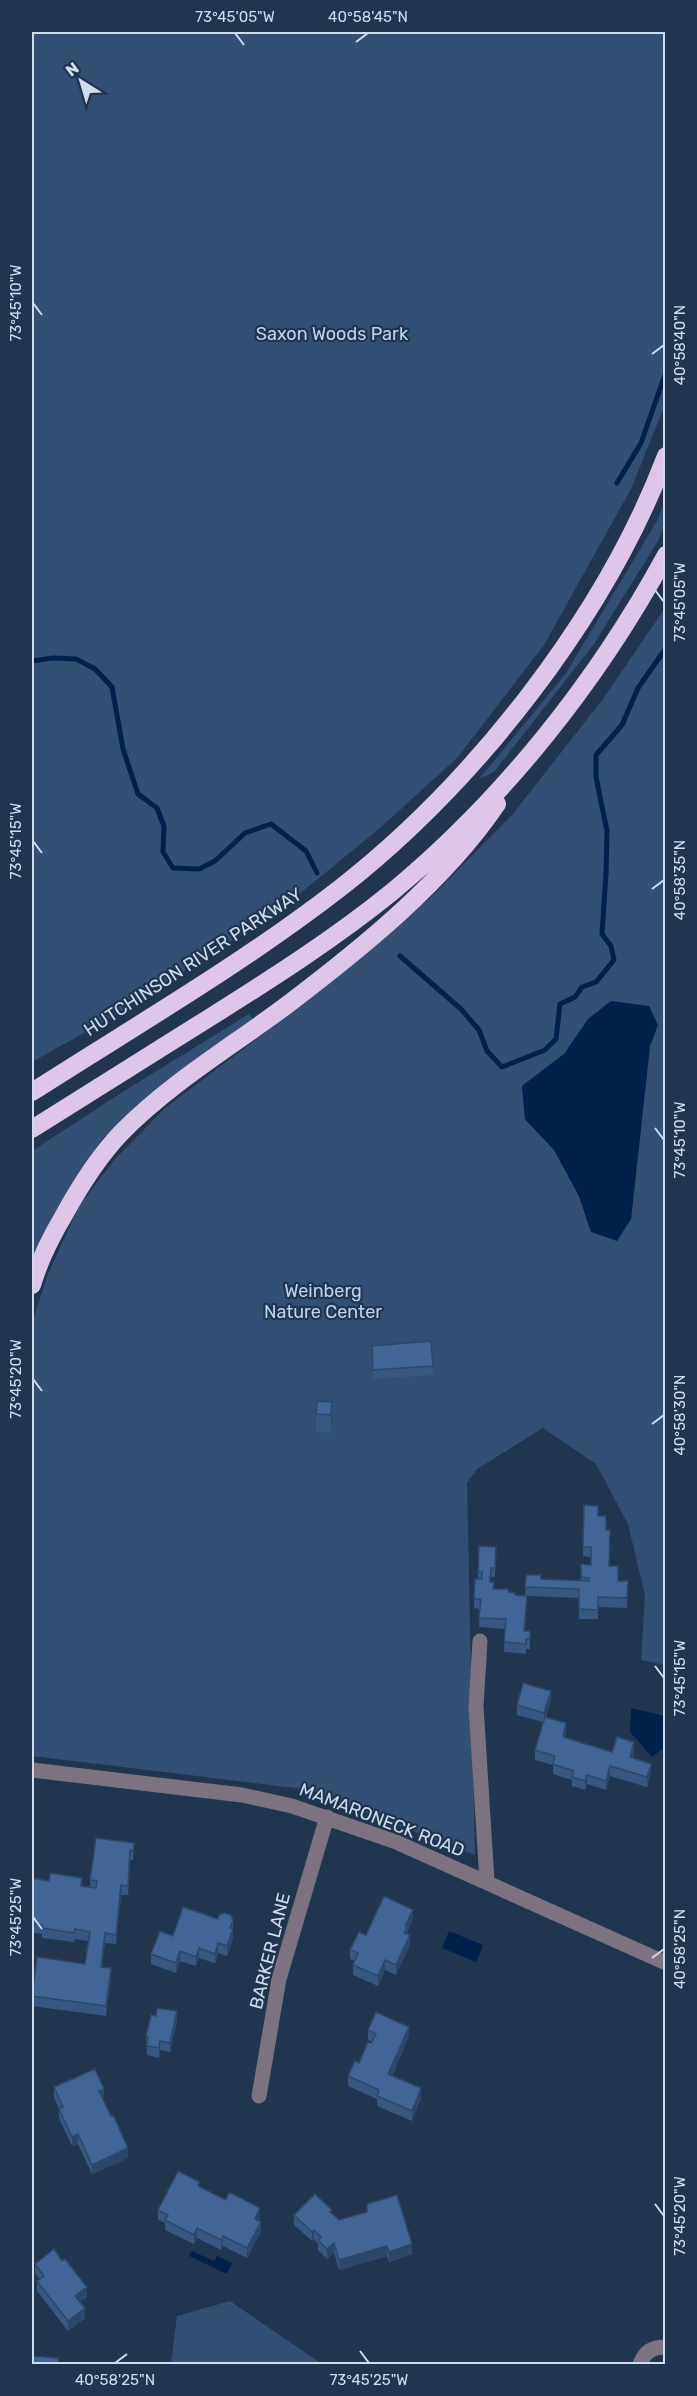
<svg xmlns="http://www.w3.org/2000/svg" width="697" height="2396" font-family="Rubik,sans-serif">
<rect width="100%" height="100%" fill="#22354f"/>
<path fill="#334f74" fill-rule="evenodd" d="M 32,32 L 665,32 L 665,405 L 631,489 L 544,645 L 457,758 L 381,827 L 285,906 L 123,1011 L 32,1062 Z
M 665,500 L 665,524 L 658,541 L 594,644 L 494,772 L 479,779 L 566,673 L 658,519 Z
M 665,608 L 665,1665 L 641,1660 L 645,1595 L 628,1524 L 596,1464 L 543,1428 L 477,1469 L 467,1483 L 475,1855 L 304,1789 L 32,1756 L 32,1323 L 48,1274 L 79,1206 L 115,1159 L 165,1108 L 266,1032 L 431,897 L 512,815 L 603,699 ZM 658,1025 L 650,1046 L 631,1219 L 591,1232 L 579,1196 L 554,1150 L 525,1119 L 522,1086 L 564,1054 Z
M 249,1014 L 253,1020 L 169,1079 L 102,1139 L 65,1196 L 32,1264 L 32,1151 L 121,1093 Z
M 230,2301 L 322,2364 L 171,2364 L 177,2316 Z"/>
<path fill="#00214c" d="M 611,1001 L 649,1006 L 658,1025 L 650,1046 L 631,1219 L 617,1241 L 591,1232 L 579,1196 L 554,1150 L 525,1119 L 522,1086 L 564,1054 L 588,1019 Z
M 631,1708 L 665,1716 L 665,1747 L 652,1757 L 630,1732 Z
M 449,1931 L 483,1945 L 476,1962 L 442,1948 Z
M 192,2251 L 214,2261 L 217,2256 L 232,2263 L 227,2274 L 189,2256 Z"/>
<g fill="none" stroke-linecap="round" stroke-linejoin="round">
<path stroke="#00214c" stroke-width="5" d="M 617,483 L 641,443 L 666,372
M 32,661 L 53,658 L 76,659 L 95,669 L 112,687 L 123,749 L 138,794 L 157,808 L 164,826 L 163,852 L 173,868 L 199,869 L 215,861 L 245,833 L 271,824 L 306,851 L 317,873
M 400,956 L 461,1009 L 479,1030 L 487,1051 L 502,1067 L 545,1050 L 556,1039 L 560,1004 L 575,997 L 582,987 L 596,982 L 614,960 L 611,946 L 602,934 L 606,873 L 607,831 L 596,777 L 596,755 L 622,725 L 638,688 L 666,648"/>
<path stroke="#7c7280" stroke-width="15" d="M 480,1641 L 476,1706 L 487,1881
M 32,1770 L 242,1795 L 292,1806 L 396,1842 L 666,1963
M 259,2096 L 279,1979 L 327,1817
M 640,2364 C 645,2352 651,2347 666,2347"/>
<path stroke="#dec6e8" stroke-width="18" d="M 32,1092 C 135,1026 242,964 339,889 C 475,783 605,617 666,456
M 32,1129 C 91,1092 150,1055 209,1018 C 271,979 334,939 392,892 C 503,800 597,682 666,555
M 32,1285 C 39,1261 51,1237 64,1215 C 80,1186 98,1157 121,1133 C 170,1083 231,1047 287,1005 C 362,948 444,882 497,804"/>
</g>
<path fill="#385781" d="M 372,1346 L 433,1366 L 433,1375 L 373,1379 Z
M 332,1402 L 331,1433 L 316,1432 L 316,1414 Z
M 584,1505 L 598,1516 L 606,1530 L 609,1566 L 618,1581 L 628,1581 L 627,1608 L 598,1607 L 598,1619 L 579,1619 L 579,1598 L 527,1596 L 525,1631 L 530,1631 L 530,1649 L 526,1649 L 526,1654 L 504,1652 L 505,1629 L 479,1627 L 480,1609 L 474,1608 L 474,1599 L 478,1579 L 478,1572 L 496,1557 L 495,1577 L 491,1577 L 491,1582 L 494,1589 L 508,1592 L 515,1595 L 525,1596 L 526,1575 L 541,1579 L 581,1581 L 581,1564 L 591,1565 L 591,1557 L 583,1556 Z
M 551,1701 L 546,1717 L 566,1733 L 565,1738 L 612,1752 L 634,1752 L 633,1758 L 651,1773 L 647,1787 L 610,1776 L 606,1790 L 587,1784 L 585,1790 L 572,1786 L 572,1780 L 553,1774 L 553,1765 L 535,1760 L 535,1750 L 543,1722 L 517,1715 L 517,1705 Z
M 134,1843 L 133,1860 L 130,1860 L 128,1895 L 121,1895 L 116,1944 L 105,1943 L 102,1967 L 111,1978 L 106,2016 L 32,2006 L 32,1995 L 85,1964 L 88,1941 L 75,1939 L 74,1942 L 42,1938 L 42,1934 L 32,1933 L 32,1878 L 90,1888 L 90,1880 Z
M 218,1919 L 233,1920 L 233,1939 L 227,1956 L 218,1953 L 215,1963 L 199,1958 L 196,1966 L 180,1961 L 176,1973 L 151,1964 L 151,1954 L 173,1936 Z
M 413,1919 L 407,1933 L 410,1945 L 396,1975 L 385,1970 L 378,1986 L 353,1975 L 353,1965 L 355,1961 L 350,1959 L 350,1950 L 366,1935 Z
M 177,2021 L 170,2052 L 160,2050 L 159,2058 L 147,2055 L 146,2036 Z
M 368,2030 L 409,2036 L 392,2076 L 421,2098 L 412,2121 L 377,2106 L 377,2099 L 348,2086 L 348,2076 L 359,2063 L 372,2042 L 368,2040 Z
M 54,2087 L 104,2098 L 103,2099 L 128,2158 L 92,2174 L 78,2144 L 72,2146 L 59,2118 L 59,2109 L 54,2097 Z
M 200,2187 L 260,2218 L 259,2221 L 261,2231 L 247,2258 L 223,2246 L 221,2250 L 197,2238 L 194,2244 L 165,2230 L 165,2223 L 158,2220 L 158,2210 Z
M 367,2204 L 412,2254 L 389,2262 L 387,2256 L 339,2270 L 334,2253 L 327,2259 L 318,2250 L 318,2244 L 314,2239 L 312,2241 L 294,2225 L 294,2215 L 332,2213 L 339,2220 L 367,2212 Z
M 35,2264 L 87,2297 L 80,2302 L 85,2318 L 68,2331 L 37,2291 L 37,2281 L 40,2279 L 35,2273 Z"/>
<path fill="#2e4769" d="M 332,1402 L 332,1420 L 331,1433 L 331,1415 Z
M 551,1691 L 551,1701 L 544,1723 L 544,1713 Z
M 566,1723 L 566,1733 L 563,1747 L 563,1737 Z
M 634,1742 L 634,1752 L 630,1767 L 630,1757 Z
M 651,1764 L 651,1773 L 647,1787 L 647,1777 Z
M 610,1766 L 610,1776 L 606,1790 L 606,1781 Z
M 587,1775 L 587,1784 L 585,1790 L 585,1781 Z
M 130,1850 L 130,1860 L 128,1895 L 128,1886 Z
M 121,1885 L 121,1895 L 116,1944 L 116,1935 Z
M 413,1910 L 413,1919 L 407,1933 L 407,1937 L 404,1942 L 405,1926 Z
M 233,1929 L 233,1939 L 227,1956 L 227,1946 Z
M 105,1933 L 105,1943 L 101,1976 L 101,1967 Z
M 410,1935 L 410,1945 L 396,1975 L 396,1965 Z
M 218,1943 L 218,1953 L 215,1963 L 215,1954 Z
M 199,1948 L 199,1958 L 196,1966 L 196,1957 Z
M 180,1951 L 180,1961 L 176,1973 L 176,1963 Z
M 385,1960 L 385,1970 L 378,1986 L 378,1976 Z
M 111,1968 L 111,1978 L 106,2016 L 106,2006 Z
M 177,2011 L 177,2021 L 170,2052 L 170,2043 Z
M 409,2027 L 409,2036 L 388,2084 L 388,2074 Z
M 160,2041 L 160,2050 L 159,2058 L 159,2048 Z
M 421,2088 L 421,2098 L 412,2121 L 412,2111 Z
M 104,2089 L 104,2098 L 99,2100 L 99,2091 Z
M 78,2134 L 78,2144 L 72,2146 L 72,2137 Z
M 128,2148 L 128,2158 L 92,2174 L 92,2165 Z
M 260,2208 L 260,2218 L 255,2228 L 255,2219 Z
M 261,2222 L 261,2231 L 247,2258 L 247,2248 Z
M 197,2228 L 197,2238 L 194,2244 L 194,2235 Z
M 314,2230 L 314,2239 L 312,2241 L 312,2232 Z
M 223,2236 L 223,2246 L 221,2250 L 221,2240 Z
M 334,2243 L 334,2253 L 327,2259 L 327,2249 Z
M 412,2244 L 412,2254 L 389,2262 L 389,2252 Z
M 387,2246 L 387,2256 L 339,2270 L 339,2260 Z
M 87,2287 L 87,2297 L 75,2306 L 75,2296 Z
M 85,2308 L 85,2318 L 68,2331 L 68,2321 Z"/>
<path fill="#416596" stroke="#2e4769" stroke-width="1.5" d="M 431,1341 L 433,1366 L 373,1370 L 372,1346 Z
M 317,1401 L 332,1402 L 331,1415 L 316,1414 Z
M 584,1505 L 598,1506 L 598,1516 L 606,1516 L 606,1530 L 610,1530 L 609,1566 L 618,1566 L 618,1581 L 628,1581 L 627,1598 L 598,1597 L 598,1610 L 579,1609 L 579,1589 L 525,1587 L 526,1575 L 541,1575 L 541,1579 L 589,1581 L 589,1578 L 581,1577 L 581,1564 L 591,1565 L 591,1547 L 583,1547 Z
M 479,1546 L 496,1547 L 495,1568 L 491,1568 L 490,1582 L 494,1582 L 493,1589 L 508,1589 L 508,1592 L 515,1593 L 515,1595 L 527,1596 L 524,1631 L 530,1631 L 530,1639 L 526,1639 L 526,1644 L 504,1642 L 506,1619 L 479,1618 L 481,1599 L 474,1599 L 475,1579 L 482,1579 L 482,1572 L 478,1572 Z
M 523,1683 L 551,1691 L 544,1713 L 517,1705 Z
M 545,1717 L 566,1723 L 563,1737 L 612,1752 L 617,1737 L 634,1742 L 630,1757 L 651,1764 L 647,1777 L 610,1766 L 606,1781 L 587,1775 L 585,1781 L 572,1777 L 574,1771 L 553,1764 L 555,1756 L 535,1750 Z
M 96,1838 L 134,1843 L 133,1851 L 130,1850 L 128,1886 L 121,1885 L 116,1935 L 105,1933 L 101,1967 L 111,1968 L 106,2006 L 32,1996 L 37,1957 L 85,1964 L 90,1932 L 75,1929 L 74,1933 L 42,1928 L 43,1925 L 32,1923 L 32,1878 L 49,1881 L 50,1873 L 82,1878 L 81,1886 L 96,1888 L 97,1881 L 90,1880 Z
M 384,1896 L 413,1910 L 405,1926 L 407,1927 L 404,1933 L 410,1935 L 396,1965 L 385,1960 L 378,1976 L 353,1965 L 358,1953 L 350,1950 L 359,1932 L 366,1935 Z
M 183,1907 L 218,1919 L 219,1915 L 224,1913 L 231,1915 L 233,1920 L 230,1928 L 233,1929 L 227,1946 L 218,1943 L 215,1954 L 199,1948 L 196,1957 L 180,1951 L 176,1963 L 151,1954 L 160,1931 L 173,1936 Z
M 157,2008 L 177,2011 L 170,2043 L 160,2041 L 159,2048 L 147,2046 L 148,2037 L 146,2036 L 151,2015 L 156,2016 Z
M 376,2012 L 409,2027 L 388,2074 L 421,2088 L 412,2111 L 377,2096 L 379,2090 L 348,2076 L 355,2061 L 359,2063 L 368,2042 L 371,2043 L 376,2034 L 368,2030 Z
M 95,2069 L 104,2089 L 99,2091 L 111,2116 L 113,2115 L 128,2148 L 92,2165 L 78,2134 L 72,2137 L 59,2109 L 63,2107 L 54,2087 Z
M 178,2171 L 200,2182 L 198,2186 L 226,2200 L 229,2192 L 260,2208 L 255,2219 L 261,2222 L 247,2248 L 223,2236 L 221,2240 L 197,2228 L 194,2235 L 165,2220 L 168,2215 L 158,2210 Z
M 315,2194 L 332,2210 L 330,2212 L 339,2220 L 367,2212 L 367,2204 L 397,2195 L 412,2244 L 389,2252 L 387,2246 L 339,2260 L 334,2243 L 327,2249 L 318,2240 L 321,2237 L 314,2230 L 312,2232 L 294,2215 Z
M 54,2249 L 62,2261 L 65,2259 L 87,2287 L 75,2296 L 85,2308 L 68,2321 L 37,2281 L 44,2276 L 35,2264 Z
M 32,2356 L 58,2358 L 58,2363 L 63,2364 L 32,2364 Z"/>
<path fill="none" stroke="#d0dcec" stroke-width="2" d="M 235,33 L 244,45M 356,42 L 368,33M 33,303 L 42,315M 652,354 L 664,345M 655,590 L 664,602M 33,841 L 42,853M 652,889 L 664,880M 655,1128 L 664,1140M 33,1379 L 42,1391M 652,1424 L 664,1415M 655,1666 L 664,1678M 33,1917 L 42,1929M 652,1958 L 664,1949M 655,2204 L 664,2216M 360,2351 L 369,2363M 115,2363 L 127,2354"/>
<g text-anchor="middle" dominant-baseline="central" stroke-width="4.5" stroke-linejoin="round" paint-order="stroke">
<g font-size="18" fill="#bed3f1" stroke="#22354f">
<text x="332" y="334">Saxon Woods Park</text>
<text x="323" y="1291">Weinberg<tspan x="323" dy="21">Nature Center</tspan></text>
</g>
<g font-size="18" fill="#d0dcec" stroke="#22354f">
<text transform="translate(193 962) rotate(-33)">HUTCHINSON RIVER PARKWAY</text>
<text transform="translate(382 1820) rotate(21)">MAMARONECK ROAD</text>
<text transform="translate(270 1951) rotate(-76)">BARKER LANE</text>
</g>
</g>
<rect width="697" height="2396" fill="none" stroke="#22354f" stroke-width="66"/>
<g transform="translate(81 81) rotate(323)" stroke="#22354f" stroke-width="4.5" paint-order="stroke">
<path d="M0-4.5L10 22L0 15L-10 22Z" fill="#d0dcec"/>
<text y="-9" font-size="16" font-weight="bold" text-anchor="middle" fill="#d0dcec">N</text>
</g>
<rect x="33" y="33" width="631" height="2330" fill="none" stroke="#d0dcec" stroke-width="2"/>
<g font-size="15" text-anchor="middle" fill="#d0dcec">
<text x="235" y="22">73°45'05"W</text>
<text x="368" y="22">40°58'45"N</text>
<text transform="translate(16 303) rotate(-90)" y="5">73°45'10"W</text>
<text transform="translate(680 345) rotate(-90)" y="5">40°58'40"N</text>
<text transform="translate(680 602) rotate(-90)" y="5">73°45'05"W</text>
<text transform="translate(16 841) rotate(-90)" y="5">73°45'15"W</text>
<text transform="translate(680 880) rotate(-90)" y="5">40°58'35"N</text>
<text transform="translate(680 1140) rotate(-90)" y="5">73°45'10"W</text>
<text transform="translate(16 1379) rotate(-90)" y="5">73°45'20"W</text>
<text transform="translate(680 1415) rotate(-90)" y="5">40°58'30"N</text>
<text transform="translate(680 1678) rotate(-90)" y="5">73°45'15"W</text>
<text transform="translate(16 1917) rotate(-90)" y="5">73°45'25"W</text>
<text transform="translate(680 1949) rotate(-90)" y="5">40°58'25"N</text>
<text transform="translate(680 2216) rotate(-90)" y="5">73°45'20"W</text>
<text x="115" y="2385">40°58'25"N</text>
<text x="369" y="2385">73°45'25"W</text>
</g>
</svg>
